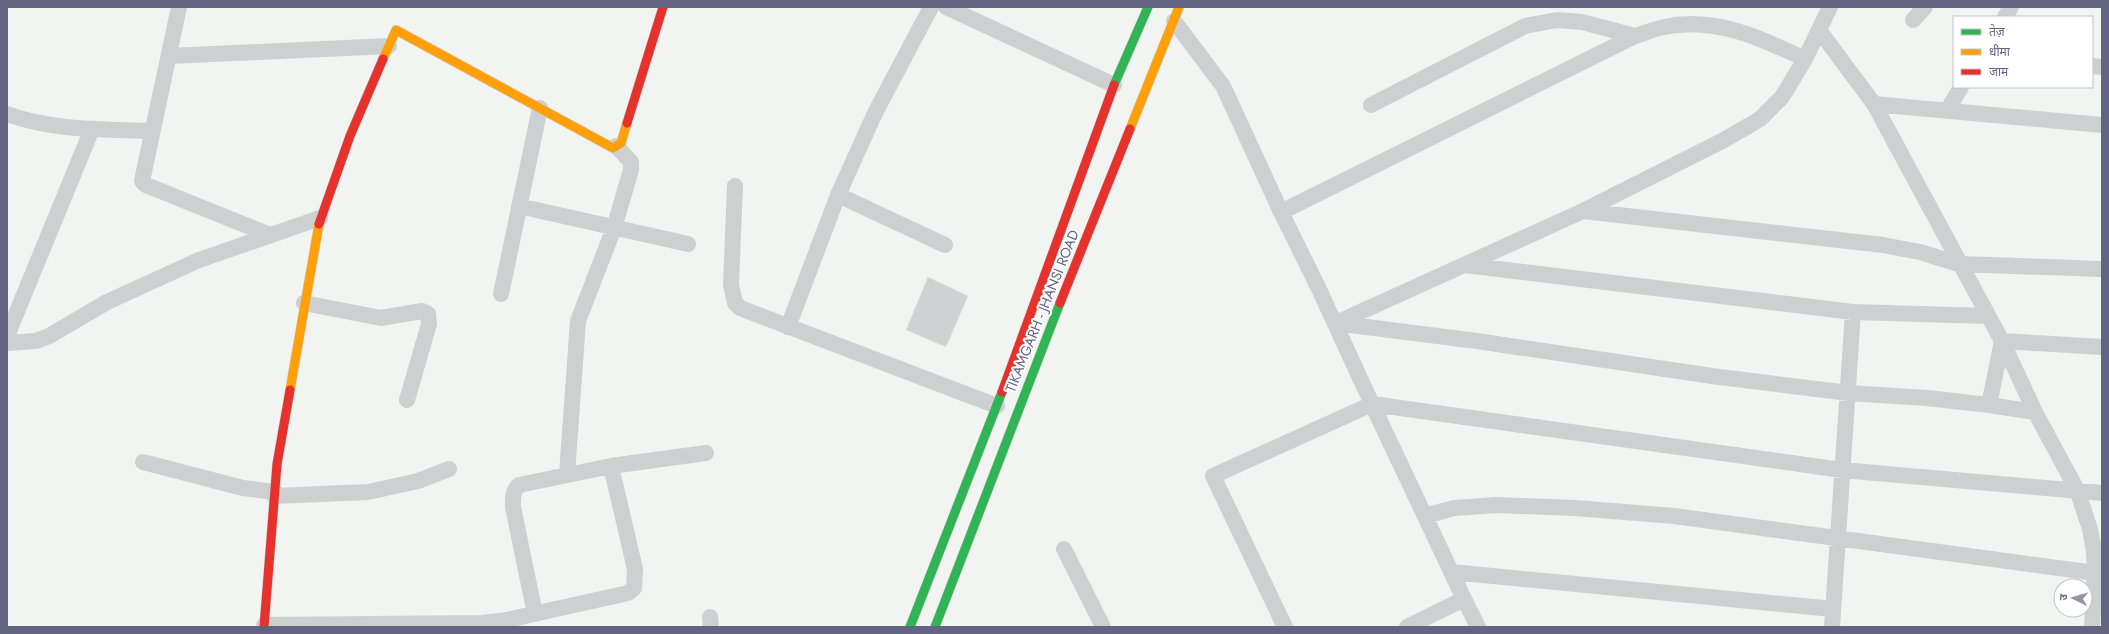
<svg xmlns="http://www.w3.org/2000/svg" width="2109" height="634" font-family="Jost,'Noto Sans Devanagari',sans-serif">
<rect width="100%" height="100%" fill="#f2f4f1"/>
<path fill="#d0d1d2" stroke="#e2e3e1" d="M 928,277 L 968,296 L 946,347 L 906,330 Z"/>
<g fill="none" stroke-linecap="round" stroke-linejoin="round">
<g stroke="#d0d1d3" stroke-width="10">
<path id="fast" d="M 1114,85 L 1148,7
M 910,627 L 1002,392
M 935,627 L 1060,303"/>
</g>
<g stroke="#d0d1d3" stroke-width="10">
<path id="slow" d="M 383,59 L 396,30 L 613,148 L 621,143 L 627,123
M 1130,129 L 1179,7
M 290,390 L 319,224"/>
</g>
<g stroke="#d0d1d3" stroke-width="10">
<path id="jam" d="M 627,123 L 663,7
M 319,224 L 350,136 L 383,59
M 1060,303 L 1130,129
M 1002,392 L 1114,85
M 264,627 L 277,464 L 290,390"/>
</g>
<path stroke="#cecfd0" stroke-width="16" d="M 179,7 L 142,181 L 146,185 L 270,235
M 946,7 L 1114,85
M 2005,17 L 2011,7
M 1913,20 L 1925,7
M 1174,21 L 1223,86 L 1281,212 L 1318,287 L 1372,404 L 1213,476 L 1285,627
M 1819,30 L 1874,104 L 2002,341 L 2035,412 L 2077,490 L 2090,529 L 2094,551 L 2095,573 L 2092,627
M 169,56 L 389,46
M 2092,66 L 2102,67
M 1874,104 L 2102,125
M 1371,105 L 1525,26 L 1557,20 L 1582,22 L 1635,36
M 1947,111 L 1961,87
M 7,114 C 54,131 103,129 152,131
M 735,186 L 731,285 L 735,303 L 740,308 L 997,406
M 838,195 L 945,245
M 519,206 L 688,244
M 1583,211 L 1883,245 L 1920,252 L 1959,264 L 2102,269
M 1281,212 L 1635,36 C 1645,33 1654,29 1664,27 C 1714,16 1761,38 1805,59
M 1465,265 L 1853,312 L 1988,316
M 501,294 L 540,108
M 304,303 L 381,318 L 422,311 L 428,314 L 429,324 L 407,400
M 1335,323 L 1477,341 L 1712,376 L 1848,393 L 1927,398 L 1989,405 L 2002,341 L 2102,347
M 1336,323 L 1583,211 L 1724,140 L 1760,119 L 1782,97 L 1805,59 L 1830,7
M 788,327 L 838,195 L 875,113 L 931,7
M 7,336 L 92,129
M 7,343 L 36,341 L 49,336 L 107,302 L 199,260 L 320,218
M 1372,404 L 1842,470 L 2102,493
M 1372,404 L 1464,599 L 1407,627
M 1989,405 L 2035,412
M 143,462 L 243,488 L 275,492
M 567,474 L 578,321 L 614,228 L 631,170 L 631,162 L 616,146
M 274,496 L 368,492 L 418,481 L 449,469
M 1425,516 L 1454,508 L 1496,505 L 1575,508 L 1674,516 L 2095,573
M 1064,549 L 1103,627
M 1452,572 L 1833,609
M 1464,599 L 1478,627
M 535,614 L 513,507 C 513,498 512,492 519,485 L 611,466 L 706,453
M 710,617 L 711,627
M 264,625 L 482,623 L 507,620 L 628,593 L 634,588 L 635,569 L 611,466
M 1832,627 L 1853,312"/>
<use href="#fast" stroke="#30b455" stroke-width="9"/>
<use href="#slow" stroke="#ff9f0a" stroke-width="9"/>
<use href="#jam" stroke="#e5322d" stroke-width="9"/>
</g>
<g text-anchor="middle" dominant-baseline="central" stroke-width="4" stroke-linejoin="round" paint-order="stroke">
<g font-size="14" fill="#636382" stroke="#fff">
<text transform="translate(1042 311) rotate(-68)">TIKAMGARH - JHANSI ROAD</text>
</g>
</g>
<rect width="2109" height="634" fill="none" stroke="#636382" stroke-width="16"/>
<rect x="1953" y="16" width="140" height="72" fill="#ffffff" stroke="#c1c1cd"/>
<rect x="1961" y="29" width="20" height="6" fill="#30b455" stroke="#c1c1cd"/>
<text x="1989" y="36" font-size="12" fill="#636382">तेज़</text>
<rect x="1961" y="49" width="20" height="6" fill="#ff9f0a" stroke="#c1c1cd"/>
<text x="1989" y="56" font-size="12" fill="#636382">धीमा</text>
<rect x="1961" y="69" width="20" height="6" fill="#e5322d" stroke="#c1c1cd"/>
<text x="1989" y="76" font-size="12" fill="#636382">जाम</text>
<g transform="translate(2073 598) rotate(275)"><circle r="19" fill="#ffffff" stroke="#c1c1cd"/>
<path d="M0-3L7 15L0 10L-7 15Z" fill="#9596a9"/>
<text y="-6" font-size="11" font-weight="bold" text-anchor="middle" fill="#636382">उ</text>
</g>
</svg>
